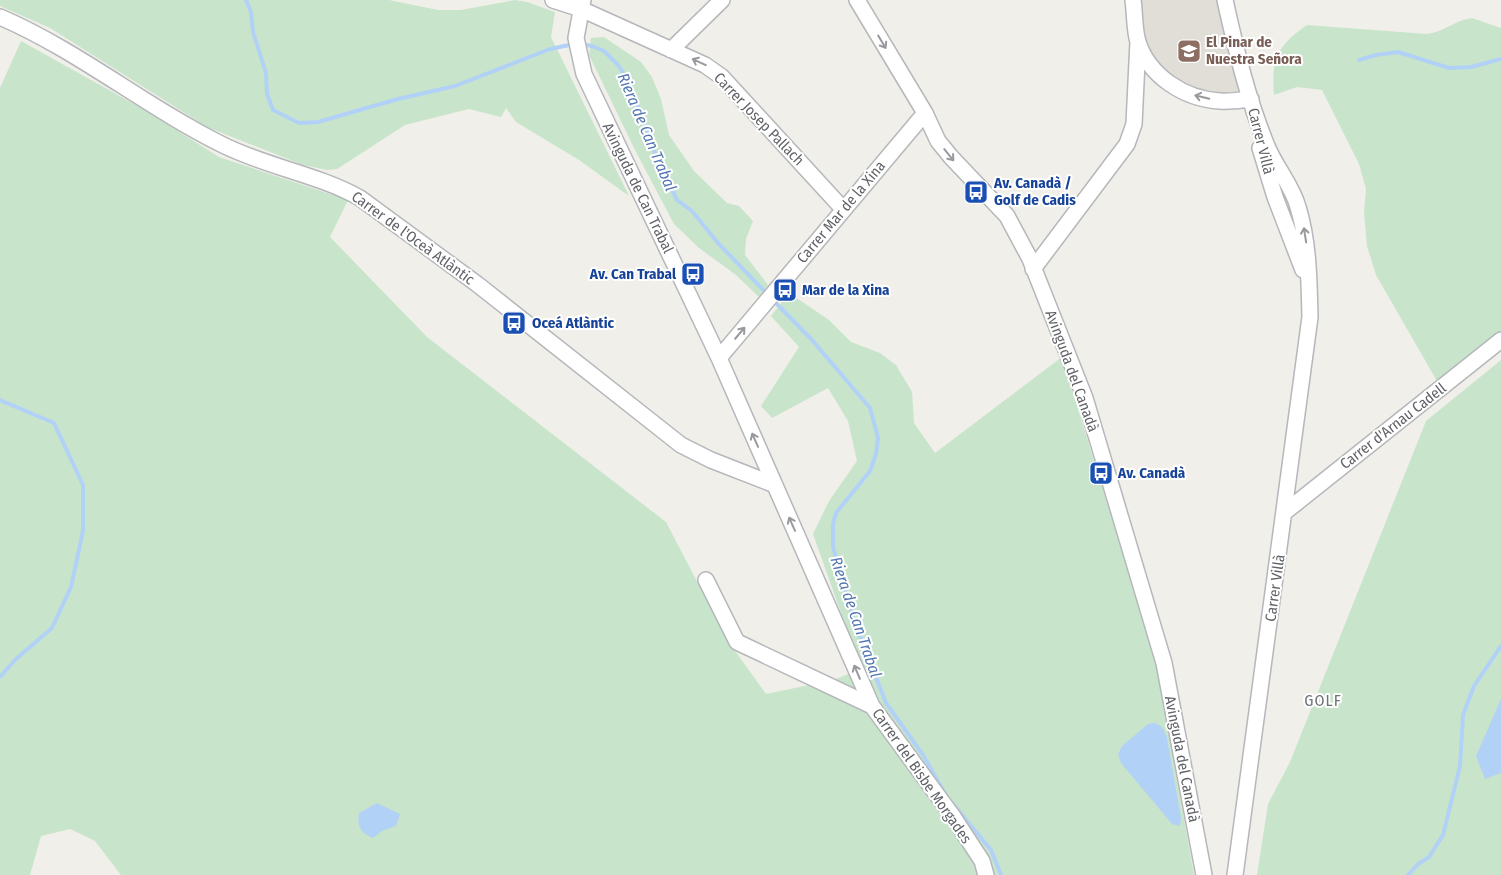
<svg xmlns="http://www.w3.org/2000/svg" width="1501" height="875" font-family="'Fira Sans Condensed',sans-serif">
<rect width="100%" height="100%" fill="#f0efe9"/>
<path fill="#e0ded7" d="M 1133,0 L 1225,0 L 1244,95 L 1196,96 L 1147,62 Z"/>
<path fill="#c8e5cb" d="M 0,0 L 389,0 L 438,10 L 461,10 L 515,0 L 527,2 L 555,12 L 551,37 L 629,196 L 579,160 L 516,122 L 506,108 L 501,117 L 469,109 L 405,125 L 337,169 L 327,170 L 303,165 L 207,127 L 50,28 L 0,6 Z
M 1472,18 L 1501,28 L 1501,340 L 1441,388 L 1376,275 L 1367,246 L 1364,212 L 1366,189 L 1359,164 L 1322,90 L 1297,87 L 1274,95 C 1271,59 1277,46 1307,25 L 1427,34 C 1444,32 1455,20 1472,18 Z
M 604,37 L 641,62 L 652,77 L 661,99 L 669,135 L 694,171 L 727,203 L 739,206 L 753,221 L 746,239 L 745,255 L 768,285 L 759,297 L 736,275 L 699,248 L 674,224 L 635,150 L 589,55 L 591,38 Z
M 21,41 L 143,109 L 219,157 L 348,200 L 330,237 L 427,337 L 666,522 L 728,641 L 766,694 L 833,680 L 861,669 L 813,534 L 829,501 L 857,461 L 848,421 L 828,388 L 772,418 L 761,406 L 799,347 L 771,316 L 789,293 L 829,320 L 851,342 L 880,353 L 896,365 L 912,392 L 914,423 L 935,453 L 1062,357 L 1156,662 L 1194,875 L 121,875 L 95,841 L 70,829 L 41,836 L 30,875 L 0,875 L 0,88 Z
M 1501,360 L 1501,875 L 1257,875 L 1268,804 L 1290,762 L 1426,421 Z"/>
<path fill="#b2d1f7" d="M 1501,699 L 1501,773 L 1485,779 L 1476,756 Z
M 1153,723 C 1162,724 1164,730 1167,738 L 1181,818 L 1180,826 L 1172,824 L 1121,763 L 1118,754 L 1122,746 L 1148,724 Z
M 377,803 L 400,814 L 396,826 L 382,831 L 373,838 C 360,833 357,826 359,813 Z"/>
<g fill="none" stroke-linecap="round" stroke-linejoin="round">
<path stroke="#b2d1f7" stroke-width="4" d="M 246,0 L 251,12 L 253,32 L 266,73 L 267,94 L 273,110 L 299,123 L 318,122 L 398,99 L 455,86 L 550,49 L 574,44
M 581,44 L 592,46 L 604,51 L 618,65 L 628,80 L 659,164 L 677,200 L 692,211 L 718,243 L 767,294
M 1359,60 L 1376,55 L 1398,52 L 1449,68 L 1471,67 L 1501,59
M 772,299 L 812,340 L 870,408 L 878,438 L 876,454 L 870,471 L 836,513 L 833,524 L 833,547 L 854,621 L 886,703 L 923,755 L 948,799
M 0,400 L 54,423 L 83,485 L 83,531 L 71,587 L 52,628 L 16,659 L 0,677
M 953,804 L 991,850 L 1001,875
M 1408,875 L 1418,864 L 1429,857 L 1443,835 L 1460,766 L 1463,715 L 1474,686 L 1501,646"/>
<g stroke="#b5b7bb" stroke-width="18">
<path id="minor" d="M 553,0 L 581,9 L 705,65 L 722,77 L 843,209
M 583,0 L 576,38 L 584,74 L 719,358 L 872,706 L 954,818 L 982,861 L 986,875
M 857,0 L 925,113 L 938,141 L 951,157 L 1007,216 L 1030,259 L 1085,398 L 1164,663 L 1204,875
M 1133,0 C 1135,13 1134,29 1138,42 C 1149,76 1184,99 1220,101 C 1230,102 1241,100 1251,99
M 1225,0 C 1236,50 1248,100 1267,146 C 1276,168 1292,185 1298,207 C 1309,243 1309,281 1310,317 L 1235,875
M 0,17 C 79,51 146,107 223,145 C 267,167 317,174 360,198 L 477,284 L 681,445 L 711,460 L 775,485
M 671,50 L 722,0
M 1260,148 L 1275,197 L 1303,270
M 1033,269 L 1127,144 L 1134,124 L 1138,41
M 719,358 L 925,113
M 1285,512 L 1501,340
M 706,580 L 737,642 L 872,706"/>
</g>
<use href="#minor" stroke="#fff" stroke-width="15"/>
</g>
<defs><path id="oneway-shaft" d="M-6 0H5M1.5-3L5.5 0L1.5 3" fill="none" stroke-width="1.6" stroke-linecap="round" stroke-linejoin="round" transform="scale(1.25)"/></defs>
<g stroke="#98999c">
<use href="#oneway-shaft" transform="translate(882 42) rotate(59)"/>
<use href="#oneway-shaft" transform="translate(699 62) rotate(-155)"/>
<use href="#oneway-shaft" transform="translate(1202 97) rotate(-166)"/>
<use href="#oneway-shaft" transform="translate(949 155) rotate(51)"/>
<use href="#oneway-shaft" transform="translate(1305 235) rotate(-99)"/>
<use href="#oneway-shaft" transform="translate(740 333) rotate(-50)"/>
<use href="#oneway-shaft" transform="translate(755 440) rotate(-114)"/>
<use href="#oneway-shaft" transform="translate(792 524) rotate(-114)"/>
<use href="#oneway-shaft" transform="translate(857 672) rotate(-113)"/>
</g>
<defs>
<g id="school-square" transform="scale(1.25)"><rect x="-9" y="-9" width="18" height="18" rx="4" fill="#8d6e63" stroke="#fff"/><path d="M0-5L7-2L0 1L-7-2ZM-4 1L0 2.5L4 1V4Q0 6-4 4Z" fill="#fff"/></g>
<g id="bus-square" transform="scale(1.25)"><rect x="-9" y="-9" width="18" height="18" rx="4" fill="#1a4fb4" stroke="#fff"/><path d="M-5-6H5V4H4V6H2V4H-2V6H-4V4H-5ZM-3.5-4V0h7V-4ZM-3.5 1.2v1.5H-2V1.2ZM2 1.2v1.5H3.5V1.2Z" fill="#fff"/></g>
</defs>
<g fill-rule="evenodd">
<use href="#school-square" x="1189" y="51"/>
<use href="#bus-square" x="976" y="192"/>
<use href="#bus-square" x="693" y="274"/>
<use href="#bus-square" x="785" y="290"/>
<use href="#bus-square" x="514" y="323"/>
<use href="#bus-square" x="1101" y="473"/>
</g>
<g text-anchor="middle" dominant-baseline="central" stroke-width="4" stroke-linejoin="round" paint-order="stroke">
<g font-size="15" font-weight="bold" fill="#785e54" stroke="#fff" text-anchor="start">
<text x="1206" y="42">El Pinar de<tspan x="1206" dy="17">Nuestra Señora</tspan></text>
</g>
<g font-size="15" fill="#606267" stroke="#fff">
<text transform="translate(759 119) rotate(46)">Carrer Josep Pallach</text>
<text transform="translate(1261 141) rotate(76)">Carrer Villà</text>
<text transform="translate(638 188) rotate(64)">Avinguda de Can Trabal</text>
<text transform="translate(841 212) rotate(-50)">Carrer Mar de la Xina</text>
<text transform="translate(413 238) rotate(36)">Carrer de l'Oceà Atlàntic</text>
<text transform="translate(1072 371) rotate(70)">Avinguda del Canadà</text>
<text transform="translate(1393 426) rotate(-38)">Carrer d'Arnau Cadell</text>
<text transform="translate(1275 588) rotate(-82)">Carrer Villà</text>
<text transform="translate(1182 759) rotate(79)">Avinguda del Canadà</text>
<text transform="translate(922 776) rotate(55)">Carrer del Bisbe Morgades</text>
</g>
<g font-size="15" font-weight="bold" fill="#164399" stroke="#fff" text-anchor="start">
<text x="994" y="183">Av. Canadà /<tspan x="994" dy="17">Golf de Cadis</tspan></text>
<text x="676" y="274" text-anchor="end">Av. Can Trabal</text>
<text x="802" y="290">Mar de la Xina</text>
<text x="532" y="323">Oceá Atlàntic</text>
<text x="1118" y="473">Av. Canadà</text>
</g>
<g font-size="16" font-style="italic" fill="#5276b2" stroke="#fff">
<text transform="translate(647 132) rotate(67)">Riera de Can Trabal</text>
<text transform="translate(856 617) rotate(71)">Riera de Can Trabal</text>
</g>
<g font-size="16" letter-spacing="1" fill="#717479" stroke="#fff">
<text x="1323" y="700">GOLF</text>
</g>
</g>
</svg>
